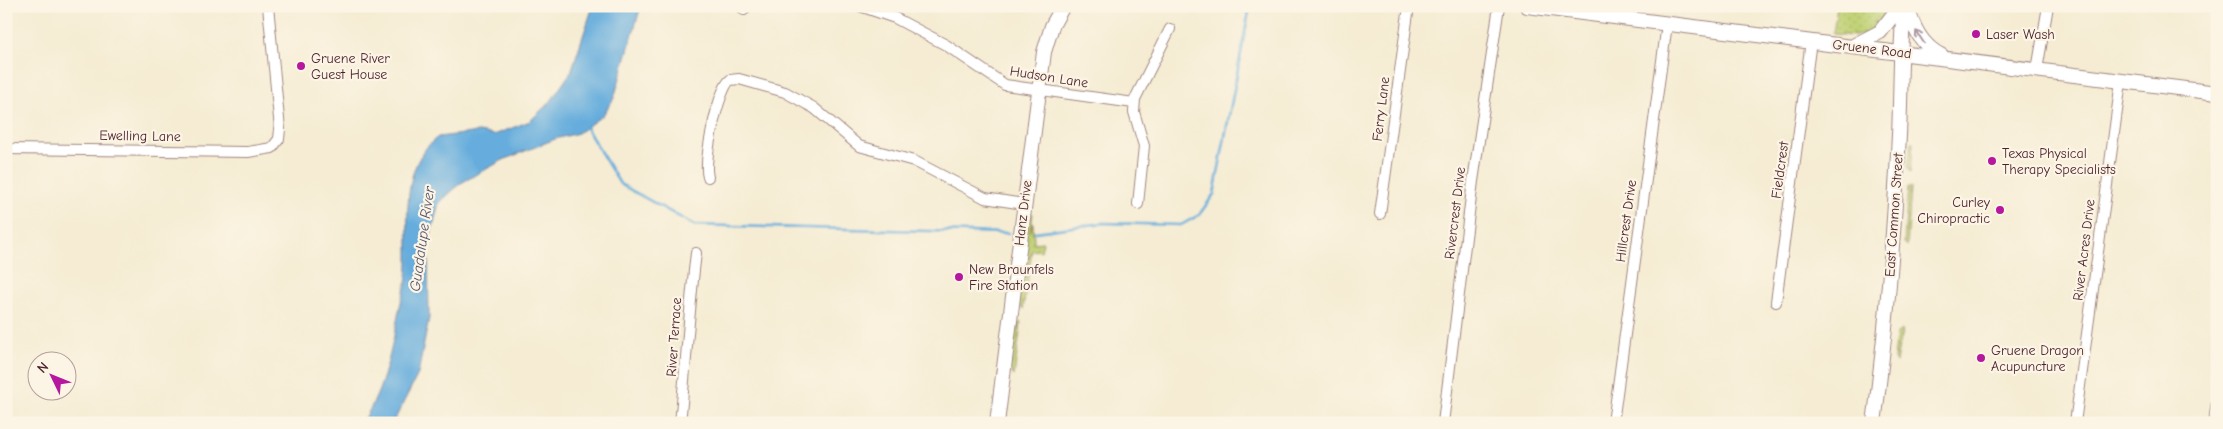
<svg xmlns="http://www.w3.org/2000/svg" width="2223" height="429" font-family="'Comic Neue',sans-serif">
<defs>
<pattern id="grass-dots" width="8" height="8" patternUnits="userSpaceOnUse" patternTransform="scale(1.25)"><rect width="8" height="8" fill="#c0d174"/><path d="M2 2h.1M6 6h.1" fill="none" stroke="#a6b365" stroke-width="1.8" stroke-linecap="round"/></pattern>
</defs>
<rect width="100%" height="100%" fill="#fcf5e5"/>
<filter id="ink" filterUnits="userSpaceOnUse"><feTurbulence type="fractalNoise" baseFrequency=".02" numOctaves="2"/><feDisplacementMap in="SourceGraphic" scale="10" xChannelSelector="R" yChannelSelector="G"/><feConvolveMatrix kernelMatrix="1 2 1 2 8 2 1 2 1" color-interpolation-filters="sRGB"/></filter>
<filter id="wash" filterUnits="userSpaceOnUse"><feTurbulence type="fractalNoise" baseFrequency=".0096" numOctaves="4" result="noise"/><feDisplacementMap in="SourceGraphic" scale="20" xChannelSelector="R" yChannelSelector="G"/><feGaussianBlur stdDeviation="1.12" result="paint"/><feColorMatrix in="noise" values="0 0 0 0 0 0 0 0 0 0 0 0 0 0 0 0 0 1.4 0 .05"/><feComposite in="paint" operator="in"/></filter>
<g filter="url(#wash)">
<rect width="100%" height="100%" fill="#f5ecd3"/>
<path fill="url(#grass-dots)" stroke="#857850" d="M 1837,6 L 1891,6 L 1881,27 L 1875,20 L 1876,24 L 1872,27 L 1875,31 L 1855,36 L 1833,34 Z
M 1911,142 L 1913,142 L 1911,173 L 1908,168 Z
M 1908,187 L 1911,187 L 1907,247 L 1904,243 Z
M 1028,213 L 1033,214 L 1030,232 L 1033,222 L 1034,243 L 1043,242 L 1041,251 L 1032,250 L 1023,309 L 1018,303 Z
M 1021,322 L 1014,376 L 1009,369 L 1016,326 Z
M 1902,330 L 1896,362 L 1894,359 L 1897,333 Z"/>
<path fill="#66addd" stroke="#586684" d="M 593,6 L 641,6 L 614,98 L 603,115 L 578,133 L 555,139 L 503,160 L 461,183 L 439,203 L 428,245 L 429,318 L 418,374 L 393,423 L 362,423 C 385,388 391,350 399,311 C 401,299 406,288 407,277 C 412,231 395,169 438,137 L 479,132 L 494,135 L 530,121 L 551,101 L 571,72 Z"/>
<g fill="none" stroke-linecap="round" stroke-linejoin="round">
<path stroke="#66addd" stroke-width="2.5" d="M 585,126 L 620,184 L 694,225 L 1008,233
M 1035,232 L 1103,223 L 1181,225 L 1199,215 L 1214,194 L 1250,6"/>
</g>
</g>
<g filter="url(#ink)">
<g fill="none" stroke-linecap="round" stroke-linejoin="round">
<g stroke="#a0867f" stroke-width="12">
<path id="street" d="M 860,6 L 895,18 L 946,45 L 1005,85 L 1134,103
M 744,10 L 746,6
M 2037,70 L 2048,6
M 6,149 L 248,152 L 272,148 L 279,139 L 280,129 L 268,6
M 708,177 C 703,162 718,90 730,80 L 739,79 L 785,92 L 814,108 L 859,146 L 914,161 L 985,198 L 1024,204
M 1138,204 L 1144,146 L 1134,112 L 1135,99 L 1170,29
M 1380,214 L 1409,6
M 1776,302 L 1811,41
M 680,423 C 686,366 689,310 696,253
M 1443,423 L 1473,181 L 1499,6
M 1613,423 L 1667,24
M 2075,423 L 2121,81
M 2214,423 L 2217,401"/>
</g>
<g stroke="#a0867f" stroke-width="16">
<path id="secondary" d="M 1527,6 L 2217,93
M 1907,6 C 1913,28 1922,46 1942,56
M 1855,45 L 1880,32 L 1900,6
M 997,423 L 1044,52 L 1052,26 L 1063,6
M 1874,423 C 1887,327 1894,232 1899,135 C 1901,92 1900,49 1904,6"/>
</g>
<use href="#street" stroke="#fff" stroke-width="10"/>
<use href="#secondary" stroke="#fff" stroke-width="14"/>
</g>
<defs><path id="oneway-shaft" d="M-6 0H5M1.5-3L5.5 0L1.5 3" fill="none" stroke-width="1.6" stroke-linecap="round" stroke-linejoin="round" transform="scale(1.25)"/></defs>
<use stroke="#ae9aa0" href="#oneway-shaft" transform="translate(1920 37) rotate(-124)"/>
</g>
<g fill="#b5179e" stroke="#fcf5e5" stroke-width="2">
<circle cx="1976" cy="34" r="5"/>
<circle cx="301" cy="66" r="5"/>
<circle cx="1992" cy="161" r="5"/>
<circle cx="2000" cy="210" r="5"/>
<circle cx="959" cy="277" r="5"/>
<circle cx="1981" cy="358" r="5"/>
</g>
<g text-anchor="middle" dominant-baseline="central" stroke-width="4.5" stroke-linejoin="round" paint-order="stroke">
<g font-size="14" fill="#4a1f2b" stroke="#fcf5e5" text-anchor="start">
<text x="1986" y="34">Laser Wash</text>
<text x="311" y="58">Gruene River<tspan x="311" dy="16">Guest House</tspan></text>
<text x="2002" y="153">Texas Physical<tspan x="2002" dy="16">Therapy Specialists</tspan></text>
<text x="1990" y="202" text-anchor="end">Curley<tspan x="1990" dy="16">Chiropractic</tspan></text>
<text x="969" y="269">New Braunfels<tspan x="969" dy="16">Fire Station</tspan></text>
<text x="1991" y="350">Gruene Dragon<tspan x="1991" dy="16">Acupuncture</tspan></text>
</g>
<g font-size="14" fill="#4a1f2b" stroke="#fcf5e5">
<text transform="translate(1872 49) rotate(7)">Gruene Road</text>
<text transform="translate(1049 77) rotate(9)">Hudson Lane</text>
<text transform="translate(1381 109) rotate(-83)">Ferry Lane</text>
<text transform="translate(140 136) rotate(1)">Ewelling Lane</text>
<text transform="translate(1780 170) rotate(-82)">Fieldcrest</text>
<text transform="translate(1023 213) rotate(-83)">Hanz Drive</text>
<text transform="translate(1455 213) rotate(-83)">Rivercrest Drive</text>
<text transform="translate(1894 215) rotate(-86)">East Common Street</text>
<text transform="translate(1626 221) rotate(-82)">Hillcrest Drive</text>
<text transform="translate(2084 250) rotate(-83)">River Acres Drive</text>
<text transform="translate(674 337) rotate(-86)">River Terrace</text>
</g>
<g font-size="15" font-style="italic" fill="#545169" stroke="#fcf5e5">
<text transform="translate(422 239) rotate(-82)">Guadalupe River</text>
</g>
</g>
<rect width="2223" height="429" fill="none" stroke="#fcf5e5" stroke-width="25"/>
<g transform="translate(52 376) rotate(313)"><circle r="24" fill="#fcf5e5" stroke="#b59f9b"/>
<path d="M0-4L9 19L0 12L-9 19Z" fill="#b5179e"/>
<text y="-8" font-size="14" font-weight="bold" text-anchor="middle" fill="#4a1f2b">N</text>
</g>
</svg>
